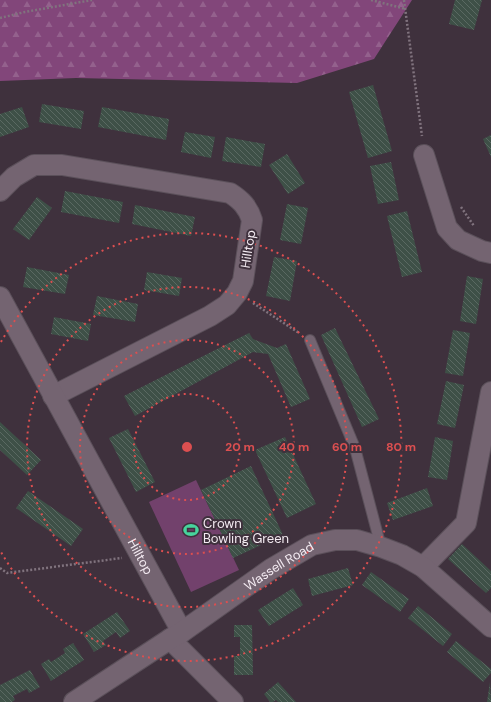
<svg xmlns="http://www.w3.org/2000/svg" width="491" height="702" font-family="'DM Sans',sans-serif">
<defs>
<pattern id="forest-firs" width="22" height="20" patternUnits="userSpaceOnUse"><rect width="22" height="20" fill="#82467a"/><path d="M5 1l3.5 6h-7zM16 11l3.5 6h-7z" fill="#94618d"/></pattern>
<pattern id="building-back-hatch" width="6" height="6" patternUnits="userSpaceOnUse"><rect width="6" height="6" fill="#3e5047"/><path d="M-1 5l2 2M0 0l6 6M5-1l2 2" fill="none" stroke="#5a6962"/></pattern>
</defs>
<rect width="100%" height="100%" fill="#3f313d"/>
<path fill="url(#forest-firs)" d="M 0,0 L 412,0 L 374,59 L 297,83 L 76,78 L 0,81 Z"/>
<path fill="#72416c" d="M 196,480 L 239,570 L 191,592 L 149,502 Z"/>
<path fill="url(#building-back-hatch)" d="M 455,0 L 482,0 L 474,30 L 449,24 Z
M 373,85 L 392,151 L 368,158 L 349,92 Z
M 42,104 L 84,111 L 81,129 L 39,122 Z
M 22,107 L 29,127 L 0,137 L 0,114 Z
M 102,107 L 169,119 L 166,140 L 98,127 Z
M 185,132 L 215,137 L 211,158 L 181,152 Z
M 491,135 L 491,157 L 483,139 Z
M 226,137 L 265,144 L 261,167 L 222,161 Z
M 287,154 L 305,183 L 288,194 L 269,165 Z
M 391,162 L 399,200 L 378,204 L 370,166 Z
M 65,191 L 123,202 L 119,223 L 61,212 Z
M 37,197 L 52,208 L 29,240 L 13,229 Z
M 287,204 L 308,208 L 301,244 L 280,240 Z
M 135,205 L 195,217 L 191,236 L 132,224 Z
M 407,211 L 422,272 L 402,277 L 387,216 Z
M 274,257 L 297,261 L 290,301 L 266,296 Z
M 27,267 L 69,275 L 65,294 L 23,287 Z
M 147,272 L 182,278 L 179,296 L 144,290 Z
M 467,276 L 483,279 L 476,324 L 460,321 Z
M 97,296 L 138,304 L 135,322 L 93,315 Z
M 54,317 L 91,324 L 88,341 L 51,334 Z
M 335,328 L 379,419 L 362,427 L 321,335 Z
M 453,330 L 470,333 L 463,376 L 445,373 Z
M 249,333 L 253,339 L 277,348 L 286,344 L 310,399 L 291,407 L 268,354 L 253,352 L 135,416 L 124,396 Z
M 446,381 L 464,385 L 455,428 L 437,424 Z
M 0,422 L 41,460 L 27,475 L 0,450 Z
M 128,429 L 155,482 L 136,492 L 109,438 Z
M 285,437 L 316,504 L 287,518 L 255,450 Z
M 435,437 L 453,441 L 447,480 L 428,477 Z
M 251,466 L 283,535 L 233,558 L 201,490 Z
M 427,488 L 433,506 L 393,520 L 387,503 Z
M 28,491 L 83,529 L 71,546 L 16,508 Z
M 462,544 L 491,571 L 491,588 L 486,593 L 448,559 Z
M 348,568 L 353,585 L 312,596 L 308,579 Z
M 371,572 L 409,599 L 400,612 L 362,585 Z
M 293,588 L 303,605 L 269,626 L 258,610 Z
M 418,606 L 452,634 L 443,646 L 408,618 Z
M 117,612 L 130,631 L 120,638 L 116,632 L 103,641 L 106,645 L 94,652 L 83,634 Z
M 234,625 L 252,625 L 253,675 L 234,675 L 234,656 L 240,656 L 240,637 L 234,637 Z
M 456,641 L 491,669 L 491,673 L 483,682 L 447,652 Z
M 73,643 L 84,660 L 51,681 L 41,664 L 49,659 L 51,662 L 65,653 L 63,649 Z
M 30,670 L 40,687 L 29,693 L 27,689 L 13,696 L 15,700 L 12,702 L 0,702 L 0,685 Z
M 278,682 L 296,702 L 278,702 L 276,700 L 273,702 L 270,702 L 264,694 Z
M 490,682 L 491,702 L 487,702 Z"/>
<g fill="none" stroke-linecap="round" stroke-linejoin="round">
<g stroke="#5b505a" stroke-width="12">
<path id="service" d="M 310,340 L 355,448 L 381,547"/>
</g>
<g stroke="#5b505a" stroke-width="22">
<g id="minor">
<path d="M 424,155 L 447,228 L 458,240 L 482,251 L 491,253"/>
<path d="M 0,191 L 14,177 L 34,165 L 62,165 L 230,193 C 241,200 248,207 252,220 L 243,281 L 237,293 L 227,305 L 210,316 L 53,396"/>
<path id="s1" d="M 0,297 L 182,632"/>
<path d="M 423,567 L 466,523 L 491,392"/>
<path d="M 170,639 L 233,702"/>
<path id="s2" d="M 74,702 L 170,639 L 182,632 L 271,569 L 312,545 L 335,540 L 357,540 L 381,547 L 402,555 L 423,567 L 491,627"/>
</g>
</g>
<path stroke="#80737e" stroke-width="2.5" stroke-dasharray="2 2" stroke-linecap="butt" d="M 371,0 L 406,9
M 404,0 L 422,136
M 0,18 L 25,12 L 92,0
M 461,207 L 474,226
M 253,303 L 299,333
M 0,568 L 7,573 L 122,558"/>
<use href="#service" stroke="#746471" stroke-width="10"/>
<use href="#minor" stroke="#746471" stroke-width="20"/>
</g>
<g fill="none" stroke="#dc4f50" stroke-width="2" stroke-dasharray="2 4">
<circle cx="187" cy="447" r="53"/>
<circle cx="187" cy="447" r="107"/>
<circle cx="187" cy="447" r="160"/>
<path d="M1 342A214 214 0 1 1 1 552"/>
</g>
<defs>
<g id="stadium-bare" transform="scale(1.2)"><path d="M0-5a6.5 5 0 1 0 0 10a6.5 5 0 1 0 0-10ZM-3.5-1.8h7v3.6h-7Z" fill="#47d49d" stroke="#3f313d" stroke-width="2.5" paint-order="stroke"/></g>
</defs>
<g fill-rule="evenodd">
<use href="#stadium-bare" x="191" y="530"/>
</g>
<g text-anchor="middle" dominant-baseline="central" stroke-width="4" stroke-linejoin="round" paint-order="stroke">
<g font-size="13" fill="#f4ebf2" stroke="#3f313d">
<text transform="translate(248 249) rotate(-81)">Hilltop</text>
<text stroke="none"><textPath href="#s1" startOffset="295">Hilltop</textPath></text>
<text stroke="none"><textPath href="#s2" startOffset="246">Wassell Road</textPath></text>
</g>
<g font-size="13" fill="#f4ebf2" stroke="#3f313d" text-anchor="start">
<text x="203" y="523">Crown<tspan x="203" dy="15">Bowling Green</tspan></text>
</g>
</g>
<circle cx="187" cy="447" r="6" fill="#dc4f50" stroke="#3f313d" stroke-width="2"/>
<g font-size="12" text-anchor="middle" font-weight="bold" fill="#dc4f50" stroke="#3f313d" stroke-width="4" stroke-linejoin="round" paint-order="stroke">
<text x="240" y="451">20 m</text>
<text x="294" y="451">40 m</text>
<text x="347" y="451">60 m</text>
<text x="401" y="451">80 m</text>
</g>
</svg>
